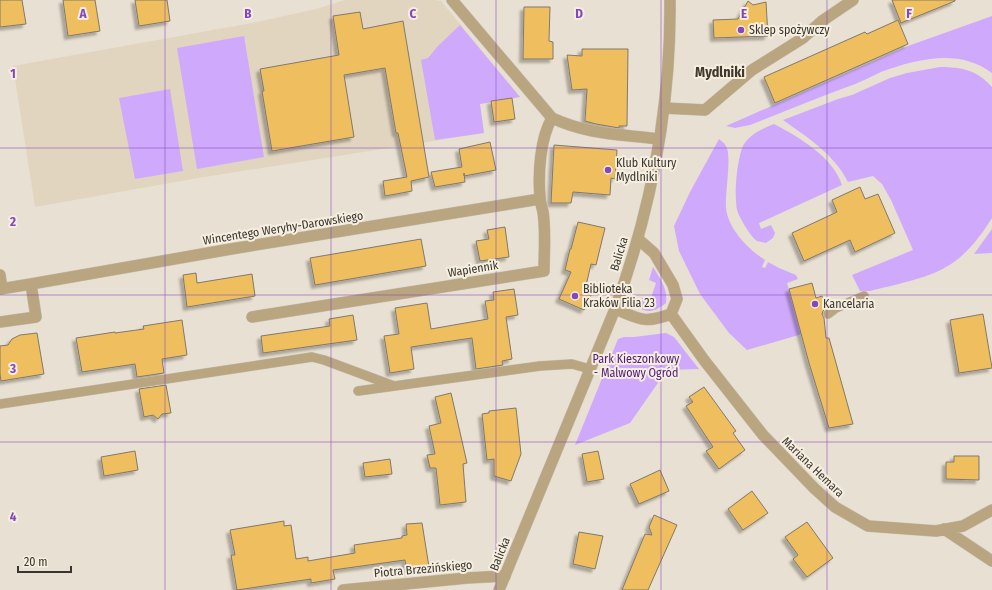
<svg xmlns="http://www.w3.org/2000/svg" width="992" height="590" font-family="'Fira Sans Condensed',sans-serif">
<defs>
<filter id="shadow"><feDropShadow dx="-3.5" dy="3.5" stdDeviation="1" flood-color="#0004"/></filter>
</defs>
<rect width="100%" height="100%" fill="#e8e0d2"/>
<path fill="#e1d5c0" d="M 345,0 L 435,0 L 441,1 L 520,97 L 480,104 L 484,133 L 198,178 L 35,207 L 13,66 L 257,22 L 316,9 Z"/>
<path fill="#cfaafc" d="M 992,16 L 992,73 C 959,48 917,59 881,72 C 870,77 859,83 847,87 C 815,99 783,112 750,125 L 735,128 L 726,126 L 908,46 Z
M 460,25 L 520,97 L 480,104 L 484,133 L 435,140 L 421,60 L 428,58 L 438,46 Z
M 244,36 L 264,157 L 197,169 L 177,48 Z
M 940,67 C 962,67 977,70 992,87 L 992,218 C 980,237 966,256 946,267 C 926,279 893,285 870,291 L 860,291 L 852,275 L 913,250 L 891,200 L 882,184 L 873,176 L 848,182 C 834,154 807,137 783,120 L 838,99 L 852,95 L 890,78 L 907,73 Z
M 170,89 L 183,171 L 135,179 L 119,98 Z
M 774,124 C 799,137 833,157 842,185 L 759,223 L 761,229 L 771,225 L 775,233 L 773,238 L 766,243 C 763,242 760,242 757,241 C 751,237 741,220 738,213 C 733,200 737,156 744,144 C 752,133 762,129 774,124 Z
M 719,139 C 721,141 725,143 726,146 C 732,155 725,193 726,207 C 727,228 749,250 765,260 L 762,267 L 765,268 L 768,262 L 779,268 L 796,275 L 798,279 L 787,283 L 802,334 L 747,350 L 729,333 L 700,294 L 679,251 L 674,226 L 690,192 Z
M 992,229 L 992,253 L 974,254 Z
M 653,267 C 660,278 668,289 666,303 C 657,310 650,314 639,308 L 642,298 L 650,301 L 656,283 L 649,280 Z
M 666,333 L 674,337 L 699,369 L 667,370 L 630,423 L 575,445 L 618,339 L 624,337 L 634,337 Z"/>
<path fill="#eebe5e" stroke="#80796c" filter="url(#shadow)" d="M 0,0 L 22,0 L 26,24 L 0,27 Z
M 63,0 L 95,0 L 100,31 L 68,36 Z
M 135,0 L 167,0 L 170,21 L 139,26 Z
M 892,0 L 955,0 L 955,1 L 901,23 Z
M 748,1 L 753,5 L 766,2 L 768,36 L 714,38 L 713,20 L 738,19 Z
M 524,7 L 550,7 L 549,41 L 553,42 L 553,59 L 523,59 Z
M 360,12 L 363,29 L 403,21 L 429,177 L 411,181 L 412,191 L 385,196 L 383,181 L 407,177 L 398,133 L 396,133 L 385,68 L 344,75 L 354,137 L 272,151 L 262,91 L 264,91 L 260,69 L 339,55 L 333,16 Z
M 898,20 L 908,44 L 775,103 L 764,77 L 865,32 L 867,34 Z
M 582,49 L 628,49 L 627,126 L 619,126 L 619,128 L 596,124 L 585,121 L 587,89 L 572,90 L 567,55 L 582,56 Z
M 512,98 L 515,119 L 494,122 L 491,101 Z
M 490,142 L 496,170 L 464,176 L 464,173 L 465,182 L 435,187 L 431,172 L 462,167 L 459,149 Z
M 554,145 L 617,150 L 615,179 L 611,178 L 610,195 L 573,192 L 571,203 L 551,203 Z
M 860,187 L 865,199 L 878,194 L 895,233 L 855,252 L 850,240 L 804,261 L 792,233 L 837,212 L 832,200 Z
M 578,222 L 605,228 L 596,265 L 591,264 L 585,290 L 592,293 L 584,310 L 559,299 L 571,272 L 565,270 L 570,249 L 571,249 Z
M 505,227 L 509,257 L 480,261 L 476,241 L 489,239 L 487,230 Z
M 421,239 L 426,266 L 315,285 L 310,258 Z
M 196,273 L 197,283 L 252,274 L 255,296 L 187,307 L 183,275 Z
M 812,283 L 816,298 L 822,296 L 826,308 L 823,311 L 822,314 L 824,318 L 826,338 L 829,338 L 853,424 L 829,428 L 809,363 L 789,289 Z
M 514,289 L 518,315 L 506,317 L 512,359 L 502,361 L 503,365 L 476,369 L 472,338 L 411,347 L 414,369 L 390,373 L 384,336 L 399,334 L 395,308 L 427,303 L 431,329 L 488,319 L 485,301 L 494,300 L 493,292 Z
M 983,314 L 992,368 L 959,373 L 950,320 Z
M 353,315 L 357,340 L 263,353 L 261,336 L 330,326 L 329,319 Z
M 182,320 L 187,355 L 162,359 L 164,373 L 137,377 L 135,364 L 82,372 L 76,338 L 115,332 L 115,333 L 144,329 L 143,326 Z
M 37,333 L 44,374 L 1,381 L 0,374 L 0,346 L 8,345 L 12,339 L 20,335 Z
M 166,385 L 171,413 L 162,414 L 158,419 L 153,415 L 144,417 L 139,389 Z
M 704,387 L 736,431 L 733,433 L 745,450 L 719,469 L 706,451 L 713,447 L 686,406 L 693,402 L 689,397 Z
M 451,393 L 467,463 L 463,464 L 466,502 L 440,505 L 436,468 L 430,468 L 427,455 L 435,454 L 429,426 L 441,423 L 435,397 Z
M 516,408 L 521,454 L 511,481 L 494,476 L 494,459 L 487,460 L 482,414 L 489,413 L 489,411 Z
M 135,451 L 138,470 L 104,476 L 101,457 Z
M 598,451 L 604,479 L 587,482 L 582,454 Z
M 954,456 L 979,456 L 979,480 L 946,479 L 946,462 L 954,462 Z
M 390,459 L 392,474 L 365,477 L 363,463 Z
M 660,470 L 669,491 L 639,504 L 630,484 Z
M 752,491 L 768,513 L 743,530 L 728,509 Z
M 654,515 L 677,525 L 648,590 L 622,590 L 645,534 L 652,535 L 649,527 Z
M 284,521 L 284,526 L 291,525 L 296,559 L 308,557 L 308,561 L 355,553 L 354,545 L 402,538 L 402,536 L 407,535 L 406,524 L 422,523 L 429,567 L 407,571 L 405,560 L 333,570 L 335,579 L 311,583 L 311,579 L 237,590 L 231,555 L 235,555 L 230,530 Z
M 807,522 L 833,558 L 807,577 L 793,559 L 798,555 L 785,537 Z
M 579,532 L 603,536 L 595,569 L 573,564 Z"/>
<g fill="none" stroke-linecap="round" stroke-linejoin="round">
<g stroke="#c5beb2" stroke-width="10">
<path id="service" d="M 828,314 L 836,308 L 864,296
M 358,391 L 540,366 L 572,364 L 590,369
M 0,404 L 312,357 L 324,360 L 394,386"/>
</g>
<g stroke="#c5beb2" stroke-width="12">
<path id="minor" d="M 452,0 L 552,118 C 589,135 620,134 659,139
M 664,108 L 705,110 L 752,70 L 803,38 L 822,21 L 853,0
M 0,275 L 2,289
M 31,284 L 231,249 L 540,199
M 0,289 L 31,284 L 36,317 L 0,322
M 615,309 C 640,319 644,324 671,314 L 677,299 L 673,285 L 654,253 L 638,239
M 671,314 L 704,360 L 763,435 L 814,488 L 835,507 L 868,526 L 936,531 L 963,526 L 992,510
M 252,317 L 544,271 C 544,253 546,230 543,212 C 542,207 540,202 540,197 C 538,174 540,138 552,118
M 944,529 L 992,561
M 343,590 L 467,578 L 505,576"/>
</g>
<g stroke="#c5beb2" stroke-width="12">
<path id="tertiary" d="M 499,590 L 615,309 C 651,210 671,105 670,0"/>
</g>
<use href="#service" stroke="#b9a57f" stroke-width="9"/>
<use href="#minor" stroke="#b9a57f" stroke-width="11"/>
<use href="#tertiary" stroke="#b9a57f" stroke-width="11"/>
</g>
<path fill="none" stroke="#8447bd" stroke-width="1" stroke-opacity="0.55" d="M 165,0 L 165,590M 331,0 L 331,590M 496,0 L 496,590M 661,0 L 661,590M 827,0 L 827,590M 0,148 L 992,148M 0,295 L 992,295M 0,442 L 992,442"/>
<g fill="#8447bd" stroke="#f6eedf" stroke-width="1.5">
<circle cx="741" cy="30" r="4"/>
<circle cx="608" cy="170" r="4"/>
<circle cx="575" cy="296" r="4"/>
<circle cx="815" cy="304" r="4"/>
</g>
<g text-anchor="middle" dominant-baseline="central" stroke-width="4" stroke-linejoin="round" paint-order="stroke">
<g font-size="12" fill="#383530" stroke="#f6eedf" text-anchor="start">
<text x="749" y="30">Sklep spożywczy</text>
<text x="616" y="163">Klub Kultury<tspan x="616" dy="14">Mydlniki</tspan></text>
<text x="583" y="289">Biblioteka<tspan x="583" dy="14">Kraków Filia 23</tspan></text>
<text x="823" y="304">Kancelaria</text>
</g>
<g font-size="12" fill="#383530" stroke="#f6eedf">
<text transform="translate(283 228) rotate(-9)">Wincentego Weryhy-Darowskiego</text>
<text transform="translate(619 254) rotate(-73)">Balicka</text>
<text transform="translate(473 269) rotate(-9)">Wapiennik</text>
<text transform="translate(813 467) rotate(44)">Mariana Hemara</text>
<text transform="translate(500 554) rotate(-68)">Balicka</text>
<text transform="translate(423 569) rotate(-5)">Piotra Brzezińskiego</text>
</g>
<g font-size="12" fill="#511b7d" stroke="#f6eedf">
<text x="636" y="359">Park Kieszonkowy<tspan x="636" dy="14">- Malwowy Ogród</tspan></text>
</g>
<g font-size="14" font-weight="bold" fill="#3f392d" stroke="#f6eedf">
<text x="720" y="72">Mydlniki</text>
</g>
</g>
<g font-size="13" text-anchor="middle" font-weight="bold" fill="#8447bd" stroke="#f6eedf" stroke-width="4" stroke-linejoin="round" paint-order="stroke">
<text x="83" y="18">A</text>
<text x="248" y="18">B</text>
<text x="413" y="18">C</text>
<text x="579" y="18">D</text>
<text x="744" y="18">E</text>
<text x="909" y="18">F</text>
<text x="13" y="78">1</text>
<text x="13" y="226">2</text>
<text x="13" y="373">3</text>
<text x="13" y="521">4</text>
</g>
<path d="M18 566v6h53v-6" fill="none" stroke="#383530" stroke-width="2"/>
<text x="24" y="566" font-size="12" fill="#383530" stroke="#f6eedf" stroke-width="3" paint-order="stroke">20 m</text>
</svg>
